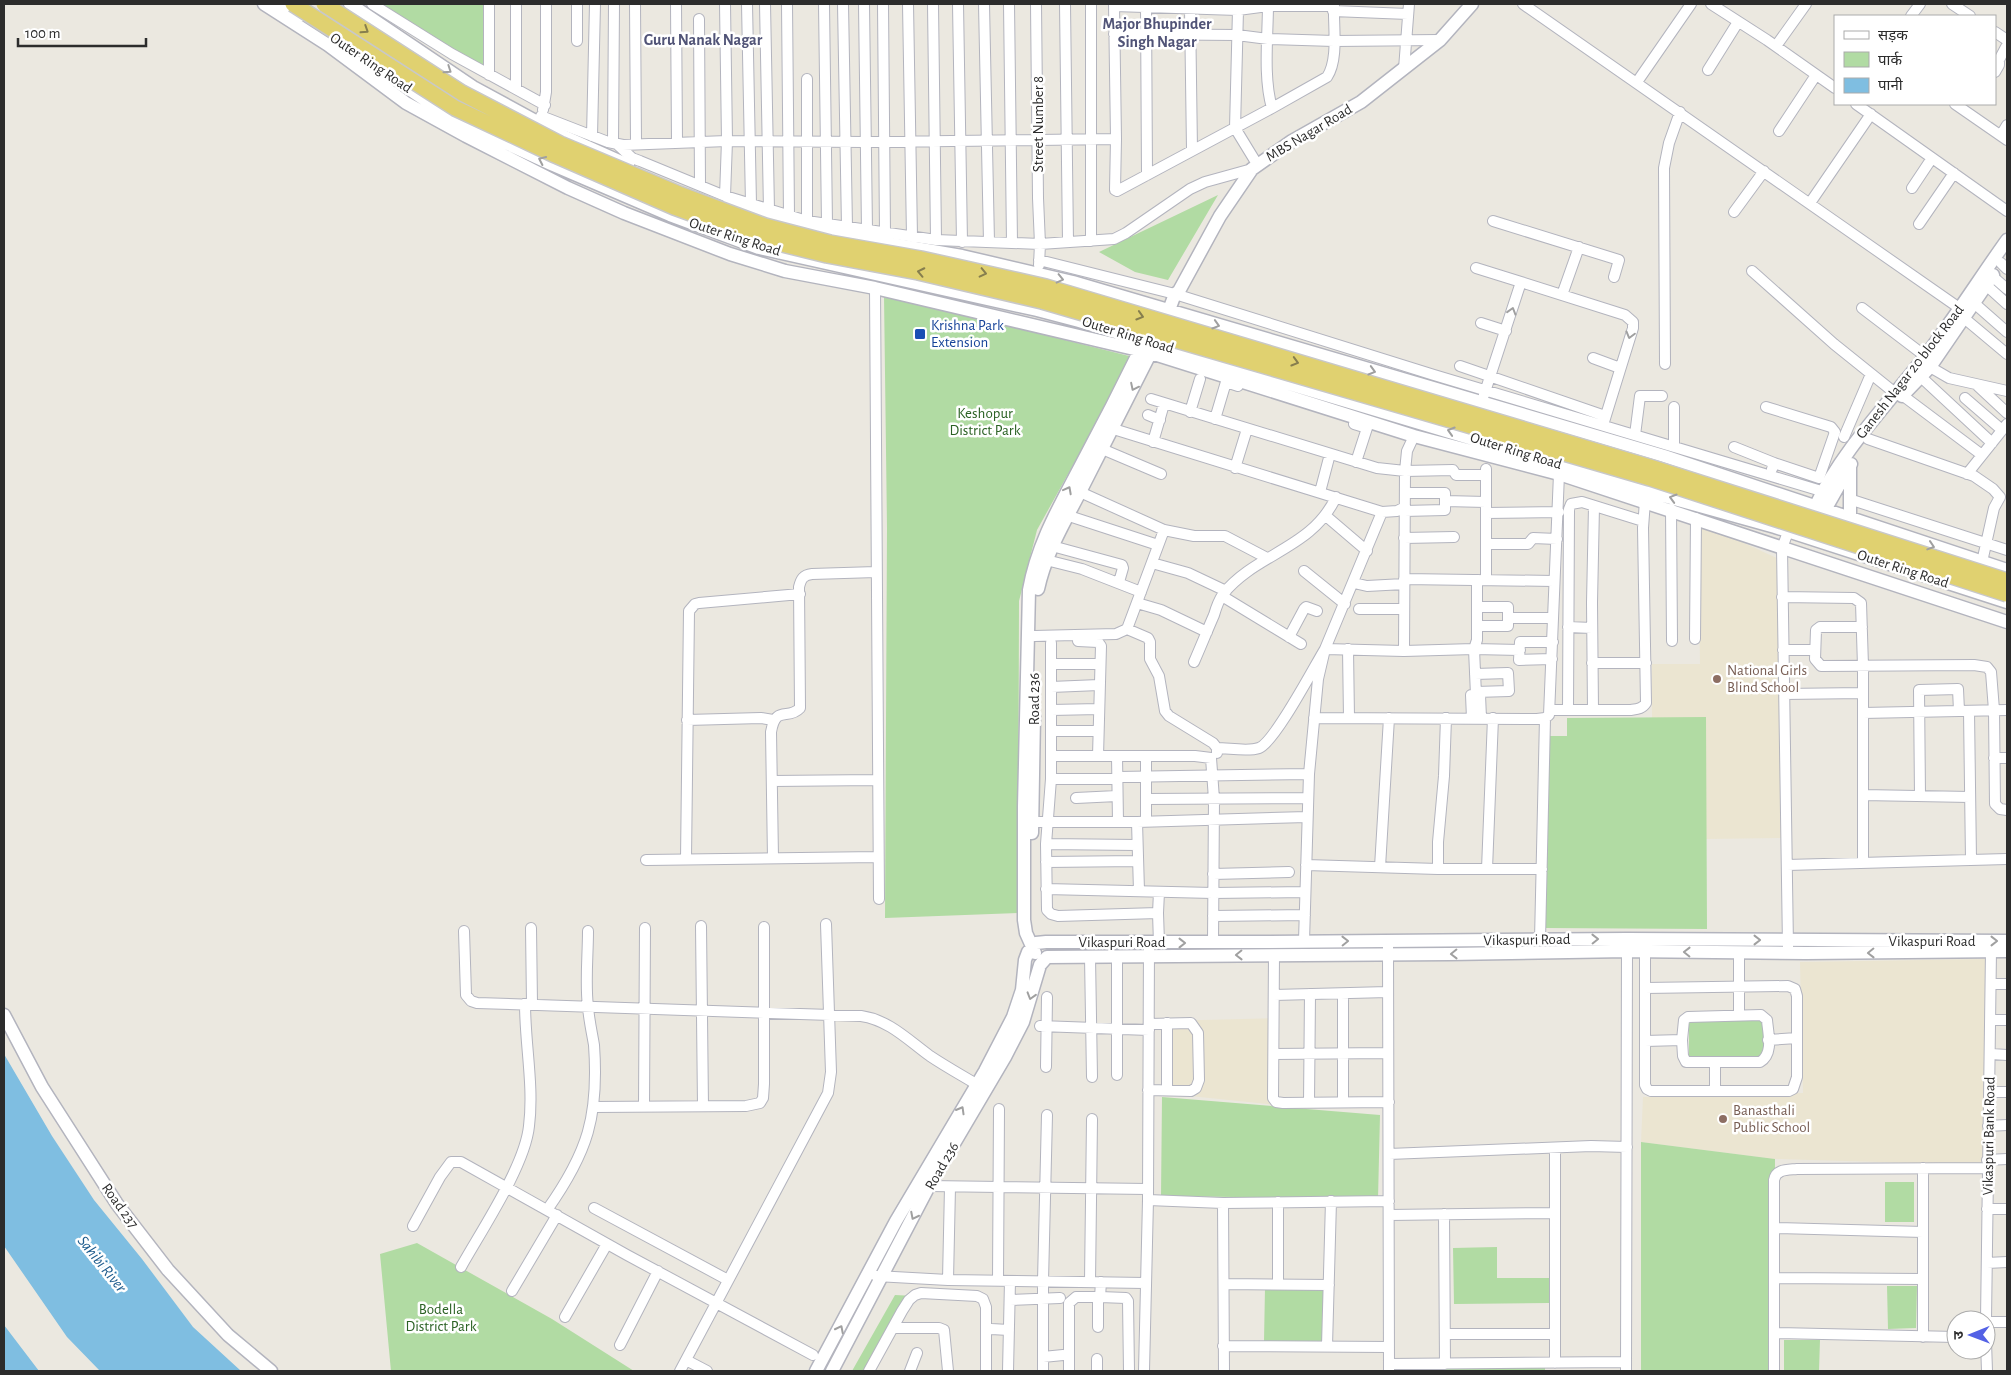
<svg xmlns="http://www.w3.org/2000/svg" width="2011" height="1375" font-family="'Alegreya Sans','Noto Sans Devanagari',sans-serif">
<rect width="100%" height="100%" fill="#ebe8e0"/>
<path fill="#ebe5d1" d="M 1698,522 L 1781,560 L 1783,838 L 1706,839 L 1706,718 L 1652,718 L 1652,664 L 1700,664 Z
M 1985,959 L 1984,1165 L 1775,1159 L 1641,1142 L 1643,1097 L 1803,1093 L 1800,962 Z
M 1279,1018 L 1277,1105 L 1161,1093 L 1161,1021 Z"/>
<path fill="#b1dba3" d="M 382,4 L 487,4 L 484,71 Z
M 1218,195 L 1168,280 L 1135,272 L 1099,252 Z
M 884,295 L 1133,357 L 1037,530 L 1019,601 L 1018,913 L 885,918 L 887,528 Z
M 1706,717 L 1707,929 L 1545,928 L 1543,736 L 1567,736 L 1567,718 Z
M 1765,1020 L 1765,1060 L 1689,1061 L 1689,1021 Z
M 1162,1097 L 1380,1115 L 1378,1199 L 1161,1196 Z
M 1641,1142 L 1775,1159 L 1774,1371 L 1641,1371 Z
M 1885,1182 L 1914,1182 L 1914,1222 L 1885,1222 Z
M 417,1243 L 552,1319 L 634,1371 L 391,1371 L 380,1254 Z
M 1497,1247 L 1497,1278 L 1549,1278 L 1549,1303 L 1454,1304 L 1453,1248 Z
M 1887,1286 L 1917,1286 L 1916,1328 L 1888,1329 Z
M 1265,1288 L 1327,1288 L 1327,1342 L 1264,1341 Z
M 895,1295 L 915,1296 L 873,1371 L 852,1371 Z
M 1784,1340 L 1820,1340 L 1819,1371 L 1784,1371 Z
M 1545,1365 L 1545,1371 L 1400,1371 L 1399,1367 Z"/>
<path fill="#7fbee1" d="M 4,1054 L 52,1136 L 94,1200 L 142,1259 L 193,1327 L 241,1371 L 100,1371 L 67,1337 L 4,1246 Z
M 4,1325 L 39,1371 L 4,1371 Z"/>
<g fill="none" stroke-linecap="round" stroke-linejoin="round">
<g stroke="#b3b4be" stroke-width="12">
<path id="minor" d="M 372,4 L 452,54 L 545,105
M 577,4 L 577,41
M 635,4 L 636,144
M 676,4 L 677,142
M 747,4 L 751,204
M 765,4 L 769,210
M 787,4 L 789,216
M 824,4 L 827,224
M 843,4 L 847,227
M 864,4 L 867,230
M 883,4 L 885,233
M 908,4 L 912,237
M 933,4 L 936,240
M 958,4 L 962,242
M 984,4 L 989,242
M 1009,4 L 1012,243
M 1036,4 L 1038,198 L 1040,244 L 1039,265
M 1065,4 L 1068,242
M 1091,4 L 1091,241
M 1114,4 L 1116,139 L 1115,190 L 1117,191 L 1272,108 L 1327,77 C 1339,59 1333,25 1334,4
M 1268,4 C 1268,36 1263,77 1272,108
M 1523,4 L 1965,312
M 1711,4 L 1767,40 L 1835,88
M 1952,4 L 1970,16
M 1114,6 L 1238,10 L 1235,128 L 1257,164
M 1146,6 L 1147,175
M 1190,9 L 1192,150
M 1238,10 L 1268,6 L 1334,6
M 1333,11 L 1408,14
M 1911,16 L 1920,4
M 699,19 L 700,185
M 1995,32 L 2007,40
M 1114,34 L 1237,35 L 1268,39 L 1334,41 L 1440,40
M 1776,46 L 1806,4
M 1404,69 L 1409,4
M 1708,70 L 1738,22
M 1995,72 L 1999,65 L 1999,60 L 2007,45
M 489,75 L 489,4
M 807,79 L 807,221
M 1637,82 L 1691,4
M 516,89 L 516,4
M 1856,104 L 2007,211
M 1955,104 L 2007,140
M 543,110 L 546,92 L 546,4
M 541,116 L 608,142 L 623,145 L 727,141 L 865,142 L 1116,139
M 1779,131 L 1816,75
M 2001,135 L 2007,125
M 592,136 L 595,4
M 613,143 L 614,4
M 617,144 L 632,158 L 640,161 L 725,196 L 807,221 L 936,240 L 1040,244 L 1114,239 L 1126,233 L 1190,189 L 1205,182 L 1252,169
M 1912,188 L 1932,158
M 725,196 L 727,141 L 725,4
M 1810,203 L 1871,114
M 1734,212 L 1764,171
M 1493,221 L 1619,260 L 1614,277
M 1919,224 L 1954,173
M 1039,260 L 1175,294 L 1434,375 L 1828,493
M 2001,263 L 2007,269
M 1476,268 L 1521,282
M 1752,271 L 1834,344 L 1895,393
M 1992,276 L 2007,289
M 1986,285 L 2007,304
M 875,288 L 879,899
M 1562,295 L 1579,247
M 1974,303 L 2007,332
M 1862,308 L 1925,356
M 1964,318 L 2007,354
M 1481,323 L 1506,331
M 1593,358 L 1620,368
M 1665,364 L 1664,168 L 1669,143 L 1680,112
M 1460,366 L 1605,416
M 1930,367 L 1949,378 L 2007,391
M 1921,377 L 1992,443
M 1978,386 L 2007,413
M 1484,395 L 1521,282 L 1625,315 L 1633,322 L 1633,328 L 1603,425
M 1902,395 L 1982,455
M 1965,398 L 2002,430
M 1151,399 L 1377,468 L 1405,471 L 1453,470 L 1456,475 L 1486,475
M 1766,407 L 1831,427 L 1835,432 L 1819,478 L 1774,463
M 1190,412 L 1200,379
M 1148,415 L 1160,420
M 1215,419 L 1226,382 L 1238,386
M 1354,424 L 1367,428 L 1356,462
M 1107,427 L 1382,512 L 1397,511 L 1405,507
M 1635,435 L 1640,396 L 1662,396
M 1844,437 L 1871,374
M 1868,439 L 1974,476 L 1993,489 L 2000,497
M 1153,442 L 1164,404
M 1674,446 L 1674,407
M 1734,447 L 1774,463 L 1772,469
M 1102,449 L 1161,474
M 1235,468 L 1247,429
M 1967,474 L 2007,424
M 1080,492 L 1164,530 L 1194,536 L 1225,536 L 1267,558
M 1320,492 L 1330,454
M 1849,499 L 2007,550
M 1445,501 L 1486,502
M 1671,509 L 1672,641
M 1404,511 L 1445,510 L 1445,493 L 1405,493
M 1486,513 L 1559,512
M 1066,515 L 1158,545
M 1326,516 L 1367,551
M 1788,532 L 1782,548 L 1788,947
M 1404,538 L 1454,537
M 1486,544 L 1528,544 L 1533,538 L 1557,539
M 1052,546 L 1122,565 L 1123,568 L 1119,582
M 1046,560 L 1082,569 L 1141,592
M 1982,562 L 1994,508 L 2000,497
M 1152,563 L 1188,573 L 1226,591
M 1304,571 L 1345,604
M 1404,579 L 1554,581
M 1486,580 L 1486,469
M 1354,583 L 1367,586 L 1404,584
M 1222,596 L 1301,644
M 1782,597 L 1854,598 L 1861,603 L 1863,666 L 1863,863
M 1137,603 L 1161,610 L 1207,632
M 1359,609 L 1404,609
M 1509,618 L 1553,618
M 1477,626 L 1508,626 L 1508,607 L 1477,607
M 1568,627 L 1592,628
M 1862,627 L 1820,627 L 1816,630 L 1815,659 L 1821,666 L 1974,665 L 1987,667 L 1991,672 L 1994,710 L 1995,804 L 2000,809 L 2007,810
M 1127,629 L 1148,638 L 1150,642 L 1150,659 L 1159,676 L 1165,711 L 1169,716 L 1213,743 L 1217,748 L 1217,753
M 1034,636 L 1116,634 L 1127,629 L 1164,530
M 1289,637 L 1304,609 L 1306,607 L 1317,611
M 1695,639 L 1696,518
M 1078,641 L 1098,642 L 1101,646 L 1098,756
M 1051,643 L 1051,779 L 1046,844 L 1047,910 L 1051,914 L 1058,916 L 1158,913 L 1159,892
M 1348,649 L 1349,718
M 1783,650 L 1814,650
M 1404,651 L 1405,471 L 1407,451 L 1414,436
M 1552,659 L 1519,660 L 1520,642 L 1553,642
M 1194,662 C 1201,646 1207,631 1214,615 C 1216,608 1219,600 1223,594 C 1256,553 1312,549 1336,497
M 1592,663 L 1646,663
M 1051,664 L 1100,664
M 1475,674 L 1508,673 L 1509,691 L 1476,692
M 1051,687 L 1099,685
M 1784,694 L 1863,693
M 1476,695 L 1474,649 L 1520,650
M 1051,710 L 1099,709
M 1551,710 L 1630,710 C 1637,709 1642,709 1646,703 L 1643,528 L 1645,501
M 1568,710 L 1569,509 L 1571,504 L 1582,502 L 1643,521
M 1593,710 L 1592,603 L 1594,506
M 1969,711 L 1971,860
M 1863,713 L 2007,710
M 1314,718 L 1537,719 L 1545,718 L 1549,715 L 1559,474
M 1472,718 L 1471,695 L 1480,695 L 1481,718
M 687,720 L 761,718 L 773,720
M 1051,731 L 1098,731
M 1217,748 C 1229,748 1248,752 1259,748 C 1275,742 1314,667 1325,649 L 1404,651 L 1474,649 L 1477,640 L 1477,580
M 1051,756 L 1195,756 L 1211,758 L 1214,799 L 1213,942
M 1117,756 L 1118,822
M 1146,756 L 1146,821
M 1994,758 L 2007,758
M 1118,777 L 1309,774
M 1051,779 L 1118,779
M 772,781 L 877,780
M 1863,795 L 1970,797
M 1920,796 L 1919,690 L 1958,689 L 1959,711
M 1076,798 L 1117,796
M 1146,799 L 1308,798
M 1032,822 L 1137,822 L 1307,817
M 1137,822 L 1139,891
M 1046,844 L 1137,845
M 773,858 L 771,732 C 776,704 788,721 800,708 L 799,587 C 801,579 803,575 812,574 L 876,572
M 686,859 L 689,611 L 695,604 L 699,603 L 800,594
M 646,860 L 878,857
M 1046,862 L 1138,861
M 1306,865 L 1438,869 L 1542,869
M 1787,865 L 2007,859
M 1380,867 L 1389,718
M 1438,869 L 1438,842 L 1444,776 L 1446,718
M 1487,869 L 1493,718
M 1213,874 L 1289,872
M 1046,889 L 1213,893 L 1305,892
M 1158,913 L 1159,943
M 1213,916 L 1305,915
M 701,926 L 703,1106
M 531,928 L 532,1004
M 464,931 L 466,995 L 471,1001 L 477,1003 L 861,1016 C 889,1020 908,1040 930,1056 C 945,1066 961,1075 976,1084
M 1540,940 L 1545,718
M 1304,941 L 1309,774 L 1318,679 L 1325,649 L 1382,512
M 1388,947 L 1389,1371
M 1645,951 L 1645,1085 L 1647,1089 L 1651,1091 L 1789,1091 L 1793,1089 L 1797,1077 L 1797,996 L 1795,989 L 1788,986 L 1645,988
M 1739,953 L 1739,1015
M 1274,955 L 1273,1098 L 1276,1102 L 1283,1103 L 1389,1102
M 1090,957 L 1092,1077
M 1991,984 L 2007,984
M 1274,995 L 1388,992
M 1991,1020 L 2007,1020
M 1040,1026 L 1149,1030
M 1768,1040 L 1797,1038
M 1645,1041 L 1682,1040 L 1683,1056 L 1686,1062 L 1760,1062 C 1774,1054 1768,1033 1767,1020 L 1761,1015 L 1688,1017 L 1684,1020 L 1682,1040
M 1274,1054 L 1388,1053
M 1991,1054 L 2007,1055
M 1715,1062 L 1715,1090
M 1046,1067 L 1047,997
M 1117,1075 L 1117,957
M 1148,1090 L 1191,1091 L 1196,1088 L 1199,1080 L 1198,1033 L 1191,1023 L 1149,1024
M 1167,1090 L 1167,1023
M 1990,1092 L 2007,1092
M 1343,1102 L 1343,994
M 1309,1103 L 1310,994
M 594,1107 L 746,1106 L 760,1103 L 763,1098 L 764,1084 L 764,927
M 644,1107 L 645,928
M 1988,1126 L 2007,1125
M 1389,1154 L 1591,1146 L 1627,1147
M 1987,1160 L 2007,1159
M 929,1186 L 1148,1189
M 1148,1200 L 1223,1203 L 1389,1201
M 1223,1203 L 1224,1371
M 594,1208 L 728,1280
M 1987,1209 L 2007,1209
M 547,1210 C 588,1152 599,1116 594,1045 C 592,1033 589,1020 588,1007 C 585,982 588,956 588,931
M 1444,1214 L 1445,1364
M 1389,1215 L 1555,1213
M 413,1226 L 440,1177 L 451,1162 L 461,1162 L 627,1255 L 813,1355
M 1775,1228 L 1923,1232
M 1987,1263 L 2007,1262
M 461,1267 C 481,1231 525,1166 529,1126 C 534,1086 525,1044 525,1004
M 876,1276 L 948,1280 L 1145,1283
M 1774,1278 L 1923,1279
M 948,1280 L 950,1187
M 998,1281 L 999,1109
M 1090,1282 L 1092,1119
M 1278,1283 L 1278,1202
M 1224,1284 L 1329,1285
M 512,1291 L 557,1215
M 1098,1297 L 1098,1327
M 1100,1297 L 1126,1298 L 1128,1301 L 1129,1371
M 1010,1300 L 1060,1298
M 565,1317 L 607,1244
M 1986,1320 L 1991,951
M 1986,1322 L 2007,1322
M 893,1328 L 939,1328 L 944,1330 L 948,1371
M 991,1329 L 1009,1330
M 1774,1333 L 1956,1337
M 1445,1334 L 1555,1334
M 1923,1337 L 1923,1168
M 1986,1342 L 1987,1371
M 620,1345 L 658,1271
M 1223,1346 L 1389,1347
M 1327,1346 L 1331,1201
M 1043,1357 L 1063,1355
M 1097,1359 L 1097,1371
M 686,1360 L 707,1371
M 1555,1363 L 1555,1148
M 1389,1364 L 1626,1362
M 680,1371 L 828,1093 L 831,1072 L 826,924
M 869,1371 L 902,1311 L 909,1300 L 915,1295 L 921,1293 L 977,1296 L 983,1299 L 986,1307 L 986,1371
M 910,1371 L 917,1353
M 1008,1371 L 1010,1281
M 1043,1371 L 1043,1281 L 1047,1115
M 1069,1371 L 1069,1303 L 1076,1297 L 1100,1297 L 1101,1282
M 1144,1371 L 1148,1200 L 1149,943
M 1626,1371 L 1627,945
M 1774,1371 L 1774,1180 C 1776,1169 1787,1170 1797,1169 L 1987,1168"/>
</g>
<g stroke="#b3b4be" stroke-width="15">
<path id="tertiary" d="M 264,4 L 328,45 L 406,103 L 466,136 L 568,188 L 624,213 L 730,254 L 785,271 L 875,288 L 1151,353 L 1414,436 L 1559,474 L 2007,622
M 280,4 L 300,16
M 350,4 L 473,87 L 563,136 L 628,165
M 354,52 L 452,118 L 551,164 L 670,215 L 759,248 L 1037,310 L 1079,321 L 1646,491 L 1775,527 L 2007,602
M 728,205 L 809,230 L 962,256 L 1073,282 L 1664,456 L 2007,570
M 1169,310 L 1175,294 L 1179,291 L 1220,216 L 1252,169 L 1292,141 L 1361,102 L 1440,40 L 1472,4
M 1902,396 L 1930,367 L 1993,275
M 1850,466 L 1850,519
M 1815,507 C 1841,452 1886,406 1923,359 C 1953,321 1979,279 2007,240
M 1825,510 L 1851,464
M 1038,589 C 1046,552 1065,522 1082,488 C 1106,441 1130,393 1154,346
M 1032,833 L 1034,716
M 1035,953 L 1026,933 L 1024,920 L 1024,807 L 1029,590 C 1037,545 1059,507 1080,467 C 1102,426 1123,385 1143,344
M 4,1015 L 42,1087 L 117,1204 L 168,1270 L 228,1335 L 271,1371
M 816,1371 L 896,1221 L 985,1071 L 1013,1017 L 1022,990 L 1025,960 L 1028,952 L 1036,943 L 1046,942 L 1265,942 L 1627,939 L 2007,941
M 832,1371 L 929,1186 L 1005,1057 L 1023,1022 L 1040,965 L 1047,957 L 1449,954 L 1627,951 L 1806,953 L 2007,951"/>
</g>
<use href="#minor" stroke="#fff" stroke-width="10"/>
<use href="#tertiary" stroke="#fff" stroke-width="12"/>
<g stroke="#c8c8c8" stroke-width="18" stroke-linecap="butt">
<path id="primary-bridge" d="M 293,4 L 455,108 L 555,155 L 674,207 L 762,239 L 827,255 L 918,272 L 1042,301 L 1650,478 L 2007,594
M 324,4 L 462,93 L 560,144 L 679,194 L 765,226 L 830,243 L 921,259 L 1046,287 L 1653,468 L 2007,581"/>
</g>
<use href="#primary-bridge" stroke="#e0d170" stroke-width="15"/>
</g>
<defs><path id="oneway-chevron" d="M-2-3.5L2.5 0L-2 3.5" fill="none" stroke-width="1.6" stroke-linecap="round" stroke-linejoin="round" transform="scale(1.25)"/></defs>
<g stroke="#867e4e">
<use href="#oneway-chevron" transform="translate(365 30) rotate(33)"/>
<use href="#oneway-chevron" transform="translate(921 272) rotate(-168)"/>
<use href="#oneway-chevron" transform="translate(983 273) rotate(13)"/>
<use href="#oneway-chevron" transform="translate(1140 316) rotate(17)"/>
<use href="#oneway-chevron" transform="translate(1295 362) rotate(16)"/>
</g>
<g stroke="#a0a0a0">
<use href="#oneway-chevron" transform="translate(448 70) rotate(34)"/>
<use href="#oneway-chevron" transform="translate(542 160) rotate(-155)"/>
<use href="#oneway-chevron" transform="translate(1060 279) rotate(13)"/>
<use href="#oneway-chevron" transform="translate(1512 311) rotate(-73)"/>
<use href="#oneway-chevron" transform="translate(1216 325) rotate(17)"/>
<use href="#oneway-chevron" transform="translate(1630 335) rotate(105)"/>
<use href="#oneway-chevron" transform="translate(1372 371) rotate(16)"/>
<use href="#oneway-chevron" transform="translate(1134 387) rotate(116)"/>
<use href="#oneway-chevron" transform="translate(1451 431) rotate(-163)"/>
<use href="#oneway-chevron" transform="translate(1068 490) rotate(-62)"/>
<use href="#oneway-chevron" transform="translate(1673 498) rotate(-164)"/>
<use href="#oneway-chevron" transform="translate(1931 546) rotate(18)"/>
<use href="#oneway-chevron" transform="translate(1595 939) rotate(-1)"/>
<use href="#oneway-chevron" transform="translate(1757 940)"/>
<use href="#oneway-chevron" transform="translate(1345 941) rotate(-1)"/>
<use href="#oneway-chevron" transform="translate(1994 941)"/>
<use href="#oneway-chevron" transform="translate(1182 943)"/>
<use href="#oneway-chevron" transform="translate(1687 952) rotate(-179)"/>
<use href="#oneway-chevron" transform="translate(1871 953) rotate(179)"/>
<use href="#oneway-chevron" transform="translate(1454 954) rotate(179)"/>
<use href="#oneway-chevron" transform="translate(1239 955) rotate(179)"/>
<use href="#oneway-chevron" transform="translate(1031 996) rotate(107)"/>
<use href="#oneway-chevron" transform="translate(961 1110) rotate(-60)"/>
<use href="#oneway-chevron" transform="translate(914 1216) rotate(117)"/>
<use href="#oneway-chevron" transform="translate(840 1329) rotate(-63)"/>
</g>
<rect fill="#1a4fb4" stroke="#fff" stroke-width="2" x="914" y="328" width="12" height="12" rx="2.5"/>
<g fill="#8d6e63" stroke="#fff" stroke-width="2">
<circle cx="1717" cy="679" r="5"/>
<circle cx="1723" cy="1119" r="5"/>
</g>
<g text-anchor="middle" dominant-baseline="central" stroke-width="5" stroke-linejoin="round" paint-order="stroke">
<g font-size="15" fill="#2c2c2c" stroke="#fff">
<text transform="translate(371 63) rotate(34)">Outer Ring Road</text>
<text transform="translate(1038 124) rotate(-90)">Street Number 8</text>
<text transform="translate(1309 133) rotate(-31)">MBS Nagar Road</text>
<text transform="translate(735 237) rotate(18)">Outer Ring Road</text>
<text transform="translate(1128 335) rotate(17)">Outer Ring Road</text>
<text transform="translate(1910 372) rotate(-52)">Ganesh Nagar 20 block Road</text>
<text transform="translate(1516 451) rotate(17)">Outer Ring Road</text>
<text transform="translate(1903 569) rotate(18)">Outer Ring Road</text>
<text transform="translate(1034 699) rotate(-90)">Road 236</text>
<text transform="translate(1527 940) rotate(-1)">Vikaspuri Road</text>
<text x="1932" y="941">Vikaspuri Road</text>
<text x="1122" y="942">Vikaspuri Road</text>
<text transform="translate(1989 1136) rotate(-89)">Vikaspuri Bank Road</text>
<text transform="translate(942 1166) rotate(-60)">Road 236</text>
<text transform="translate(120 1206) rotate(54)">Road 237</text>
</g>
<g font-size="15" fill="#164399" stroke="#fff" text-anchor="start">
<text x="931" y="325">Krishna Park<tspan x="931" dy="17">Extension</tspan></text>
</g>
<g font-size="15" fill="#2a6123" stroke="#fff">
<text x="985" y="413">Keshopur<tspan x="985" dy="17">District Park</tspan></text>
<text x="441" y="1309">Bodella<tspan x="441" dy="17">District Park</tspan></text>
</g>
<g font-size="15" fill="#785e54" stroke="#fff" text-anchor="start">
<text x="1727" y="670">National Girls<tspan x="1727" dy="17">Blind School</tspan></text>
<text x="1733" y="1110">Banasthali<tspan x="1733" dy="17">Public School</tspan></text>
</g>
<g font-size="16" font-weight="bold" fill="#515477" stroke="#fff">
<text x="1157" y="24">Major Bhupinder<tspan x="1157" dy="18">Singh Nagar</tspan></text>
<text x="703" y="40">Guru Nanak Nagar</text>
</g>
<g font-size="16" font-style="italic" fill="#1e5c8d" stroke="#fff">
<text transform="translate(102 1264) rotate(51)">Sahibi River</text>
</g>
</g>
<rect width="2011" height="1375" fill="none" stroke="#2c2c2c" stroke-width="10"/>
<rect x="1834" y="15" width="162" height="90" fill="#ffffff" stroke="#ababab"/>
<rect x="1844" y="31" width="25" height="8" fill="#ffffff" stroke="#ababab"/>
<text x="1878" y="40" font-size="15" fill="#2c2c2c">सड़क</text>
<rect x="1844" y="52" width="25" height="15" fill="#b1dba3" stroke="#ababab"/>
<text x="1878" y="65" font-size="15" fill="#2c2c2c">पार्क</text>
<rect x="1844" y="78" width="25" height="15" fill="#7fbee1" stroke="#ababab"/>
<text x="1878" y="90" font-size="15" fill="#2c2c2c">पानी</text>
<g transform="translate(1971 1335) rotate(269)"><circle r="24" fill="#ffffff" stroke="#ababab"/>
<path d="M0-4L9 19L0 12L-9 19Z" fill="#5361e5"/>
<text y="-8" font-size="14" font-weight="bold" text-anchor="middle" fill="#2c2c2c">उ</text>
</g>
<path d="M18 38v8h128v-8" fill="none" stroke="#2c2c2c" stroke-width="2.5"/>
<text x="25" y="38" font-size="15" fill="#2c2c2c" stroke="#ffffff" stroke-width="4" paint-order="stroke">100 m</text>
</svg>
